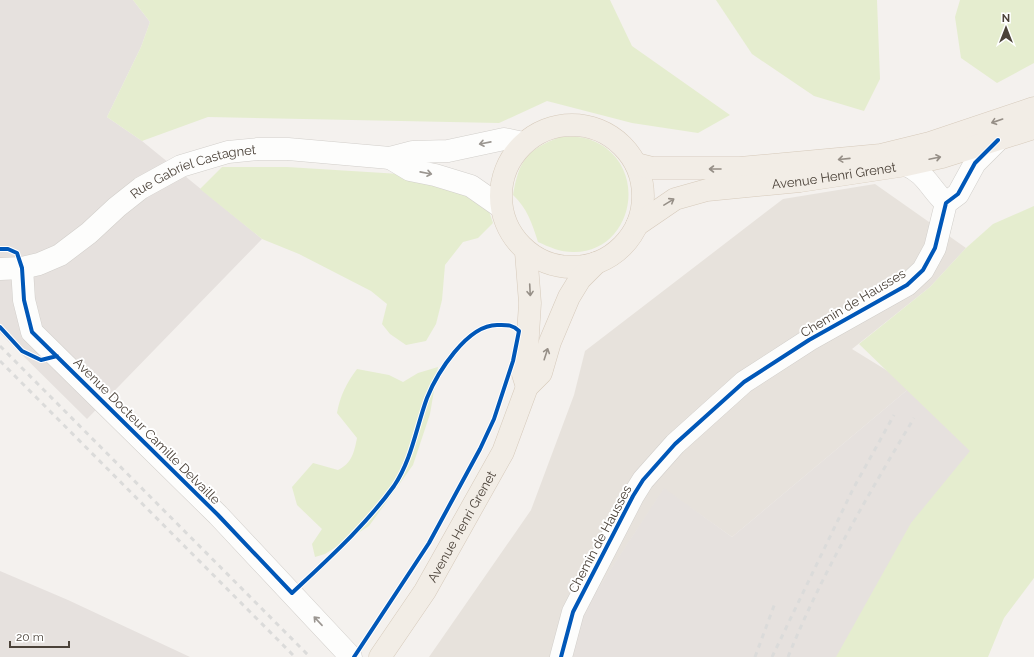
<svg xmlns="http://www.w3.org/2000/svg" width="1034" height="657" font-family="Raleway,sans-serif">
<rect width="100%" height="100%" fill="#f4f1ee"/>
<path fill="#e7e2dc" d="M 875,184 L 966,248 L 930,287 L 852,349 L 912,386 L 732,537 L 664,489 L 553,657 L 429,657 L 531,510 L 574,395 L 585,351 L 783,199 Z"/>
<path fill="#e6e1de" d="M 0,0 L 133,0 L 150,22 L 141,47 L 107,117 L 142,141 L 262,239 L 87,419 L 0,333 Z
M 912,386 L 1011,449 L 868,657 L 553,657 L 664,488 L 732,537 Z
M 0,571 L 68,600 L 190,657 L 0,657 Z"/>
<path fill="#e5edcf" d="M 133,0 L 610,0 L 632,46 L 730,115 L 698,133 L 632,123 L 547,101 L 499,123 L 208,117 L 142,141 L 107,117 L 141,47 L 150,22 Z
M 716,0 L 877,0 L 880,79 L 864,111 L 814,96 L 752,54 Z
M 960,0 L 1034,0 L 1034,63 L 997,83 L 961,58 L 955,17 Z
M 560,137 C 566,137 572,136 578,137 C 588,138 598,142 606,148 C 648,180 628,253 573,252 C 560,252 549,247 538,242 C 532,223 527,208 513,195 C 519,161 526,150 560,137 Z
M 222,167 L 287,167 L 400,174 L 462,190 L 489,211 L 493,223 L 478,238 L 463,242 L 445,265 L 442,300 L 436,324 L 426,341 L 406,345 L 390,334 L 382,324 L 387,304 L 371,291 L 299,254 L 262,239 L 200,189 Z
M 1034,206 L 1034,578 L 1004,618 L 988,657 L 836,657 L 911,523 L 970,451 L 859,344 L 930,287 L 966,248 L 993,224 Z
M 438,367 L 430,414 L 413,465 L 369,526 L 325,554 L 315,557 L 312,544 L 322,529 L 297,505 L 292,487 L 313,463 L 338,470 C 352,463 354,453 357,438 L 337,413 C 340,396 347,382 357,369 L 389,375 L 403,382 L 418,373 Z"/>
<g fill="none" stroke-linecap="round" stroke-linejoin="round">
<g stroke="#d2cfcb" stroke-width="23">
<g id="minor">
<path d="M 390,158 L 410,170 L 435,175 L 471,186 L 501,207"/>
<path d="M 906,165 C 926,173 931,190 946,203"/>
<path d="M 22,268 L 24,300 L 32,332 L 218,515 L 351,657"/>
<path id="s1" d="M 0,269 L 22,268 L 39,264 L 60,255 L 89,233 L 117,207 L 141,188 L 181,166 L 228,152 L 258,149 L 288,149 L 390,158 L 413,152 L 448,151 L 504,139 L 523,143"/>
<path d="M 561,657 L 573,612 L 633,496 L 643,480 L 675,444 L 744,382 L 809,340 L 907,285 L 923,270 L 935,248 L 946,203 L 958,194 L 975,163 L 998,140"/>
</g>
</g>
<g stroke="#d6cabb" stroke-width="23">
<g id="major">
<circle cx="572" cy="196" r="71"/>
<path d="M 636,164 L 652,168 L 740,168 L 881,155 L 930,143 L 1034,108"/>
<path id="s2" d="M 637,225 L 675,199 L 707,190 L 800,181 L 906,165 L 942,157 L 1034,128"/>
<path d="M 526,252 L 530,303 L 527,350 L 522,371 L 527,387"/>
<path id="s3" d="M 380,657 L 425,591 L 503,452 L 527,387 L 541,373 L 550,342 L 569,297 L 580,279 L 596,263"/>
</g>
</g>
<use href="#minor" stroke="#fdfdfc" stroke-width="22"/>
<use href="#major" stroke="#f2ede6" stroke-width="22"/>
<path stroke="#dbdbda" stroke-width="3" stroke-dasharray="5 5" stroke-linecap="butt" d="M 0,346 L 310,657
M 0,361 L 295,657
M 755,657 L 775,603
M 772,657 L 853,489 L 894,415
M 788,657 C 822,573 868,495 914,418"/>
<g stroke="#fff" stroke-width="6">
<path id="cycleway" d="M 0,249 L 8,249 L 17,253 L 22,268 L 24,300 L 32,332 L 218,515 L 292,593 C 328,559 365,526 394,486 C 412,459 416,428 427,398 C 437,373 467,325 497,325 C 506,325 512,324 519,331 L 513,361 L 494,419 L 480,449 L 429,543 L 354,657
M 0,327 L 22,351 L 41,360 L 57,356
M 561,657 L 573,612 L 633,496 L 643,480 L 675,444 L 744,382 L 809,340 L 907,285 L 923,270 L 935,248 L 946,203 L 958,194 L 975,163 L 998,140"/>
</g>
<use href="#cycleway" stroke="#0057b8" stroke-width="4"/>
</g>
<defs><path id="oneway-shaft" d="M-6 0H5M1.5-3L5.5 0L1.5 3" fill="none" stroke-width="1.6" stroke-linecap="round" stroke-linejoin="round"/></defs>
<g stroke="#968f87">
<use href="#oneway-shaft" transform="translate(997 121) rotate(161)"/>
<use href="#oneway-shaft" transform="translate(935 158) rotate(-12)"/>
<use href="#oneway-shaft" transform="translate(844 159) rotate(174)"/>
<use href="#oneway-shaft" transform="translate(715 169) rotate(180)"/>
<use href="#oneway-shaft" transform="translate(669 202) rotate(-31)"/>
<use href="#oneway-shaft" transform="translate(530 290) rotate(87)"/>
<use href="#oneway-shaft" transform="translate(546 354) rotate(-72)"/>
</g>
<g stroke="#9b9691">
<use href="#oneway-shaft" transform="translate(485 143) rotate(169)"/>
<use href="#oneway-shaft" transform="translate(426 173) rotate(11)"/>
<use href="#oneway-shaft" transform="translate(318 621) rotate(-133)"/>
</g>
<g text-anchor="middle" dominant-baseline="central" stroke-width="4" stroke-linejoin="round" paint-order="stroke">
<g font-size="13" fill="#4b4239" stroke="#fff">
<text stroke="none"><textPath href="#s1" startOffset="223">Rue Gabriel Castagnet</textPath></text>
<text stroke="none"><textPath href="#s2" startOffset="207">Avenue Henri Grenet</textPath></text>
<text transform="translate(853 303) rotate(-31)">Chemin de Hausses</text>
<text transform="translate(147 431) rotate(45)">Avenue Docteur Camille Delvaille</text>
<text stroke="none"><textPath href="#s3" startOffset="154">Avenue Henri Grenet</textPath></text>
<text transform="translate(600 539) rotate(-62)">Chemin de Hausses</text>
</g>
</g>
<g transform="translate(1006 28)" stroke="#ffffff" stroke-width="3" paint-order="stroke">
<path d="M0-3L7 15L0 10L-7 15Z" fill="#4b4239"/>
<text y="-6" font-size="11" font-weight="bold" text-anchor="middle" fill="#4b4239">N</text>
</g>
<path d="M10 641v6h59v-6" fill="none" stroke="#4b4239" stroke-width="2"/>
<text x="16" y="641" font-size="12" fill="#4b4239" stroke="#ffffff" stroke-width="3" paint-order="stroke">20 m</text>
</svg>
